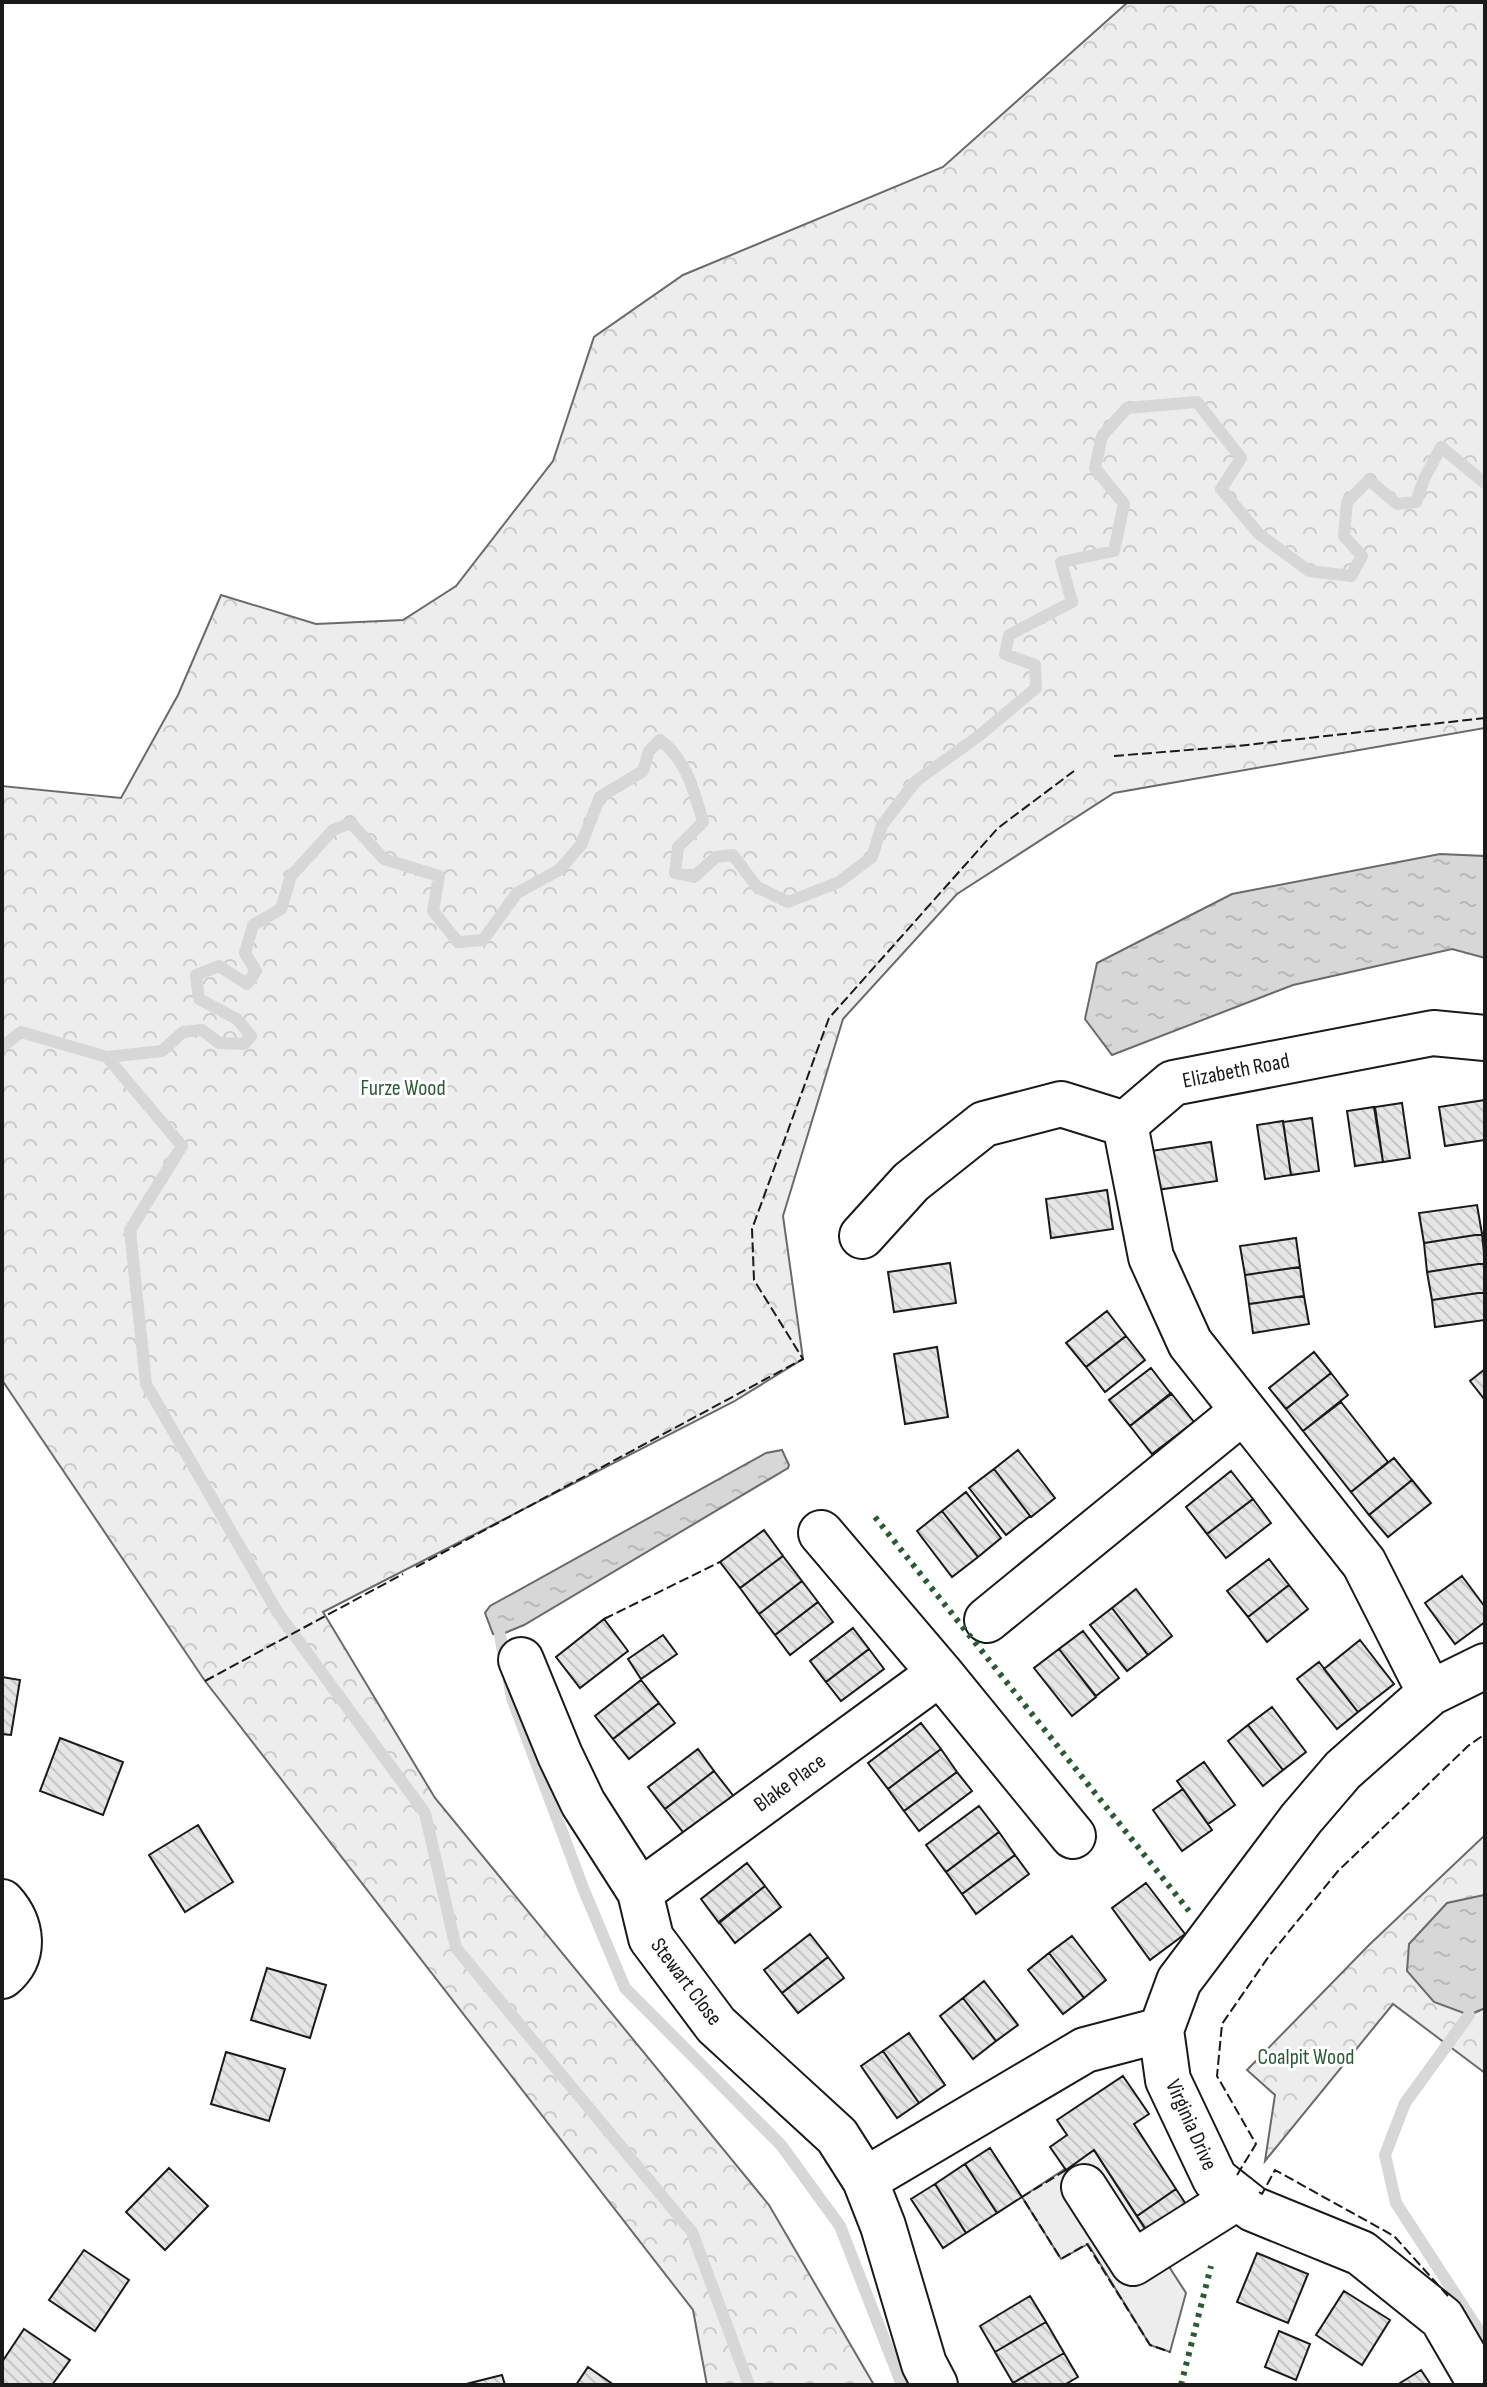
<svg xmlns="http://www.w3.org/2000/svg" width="1487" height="2387" font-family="'Sofia Sans Condensed',sans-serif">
<defs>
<pattern id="forest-crowns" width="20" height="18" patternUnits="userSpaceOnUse" patternTransform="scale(2)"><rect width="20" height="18" fill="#ededed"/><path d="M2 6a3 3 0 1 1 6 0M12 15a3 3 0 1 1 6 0" fill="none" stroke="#cbcbcb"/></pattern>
<pattern id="water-ripples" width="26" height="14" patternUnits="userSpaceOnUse" patternTransform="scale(2)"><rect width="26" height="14" fill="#d7d7d7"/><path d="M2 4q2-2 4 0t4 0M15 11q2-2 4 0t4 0" fill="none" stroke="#b8b8b8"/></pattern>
<pattern id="building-back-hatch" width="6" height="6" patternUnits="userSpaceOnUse" patternTransform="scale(2)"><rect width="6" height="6" fill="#e6e6e6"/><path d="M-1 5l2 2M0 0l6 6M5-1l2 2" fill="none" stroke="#c5c5c5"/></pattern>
</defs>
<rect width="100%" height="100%" fill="#fff"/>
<path fill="url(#forest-crowns)" stroke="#6a6a6a" stroke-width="2" d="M 1128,2 L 1485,2 L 1485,728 L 1114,793 L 957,894 L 843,1019 L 783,1216 L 803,1359 L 733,1402 L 323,1612 L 435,1798 L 769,2205 L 874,2385 L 707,2385 L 693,2310 L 205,1681 L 2,1380 L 2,786 L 121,798 L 178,695 L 221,595 L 316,624 L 403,620 L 456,586 L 553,461 L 594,337 L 683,275 L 943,167 Z
M 1485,1835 L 1485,1896 L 1469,2015 L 1485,2008 L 1485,2073 L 1393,2004 L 1265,2161 L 1275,2095 L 1247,2070 L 1369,1945 Z"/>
<path fill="#ededed" stroke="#6a6a6a" stroke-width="2" d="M 1094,2150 L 1186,2293 L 1170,2352 L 1150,2345 L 1088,2244 L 1061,2259 L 1022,2197 Z"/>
<path fill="url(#water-ripples)" stroke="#6a6a6a" stroke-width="2" d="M 1440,854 L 1485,856 L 1485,958 L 1452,949 L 1293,985 L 1112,1055 L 1085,1019 L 1097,963 L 1232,894 Z
M 782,1450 L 789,1465 L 788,1468 L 524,1625 L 500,1635 L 493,1634 L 485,1613 L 490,1606 L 766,1453 Z
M 1484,1895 L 1485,2008 L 1469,2015 L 1434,2002 L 1407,1971 L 1409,1944 L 1447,1903 Z"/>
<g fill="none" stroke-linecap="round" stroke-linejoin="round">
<path stroke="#d7d7d7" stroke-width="12" d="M 2,1047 L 21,1032 L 107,1057 L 162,1051 L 183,1032 L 202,1030 L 219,1043 L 244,1044 L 251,1036 L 237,1019 L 199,999 L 196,975 L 219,966 L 247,984 L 256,971 L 245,953 L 253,925 L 281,909 L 291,876 L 333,830 L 351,823 L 384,859 L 439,876 L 433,911 L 458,942 L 483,940 L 517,893 L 559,870 L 581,845 L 600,797 L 643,771 L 649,751 L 660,740 C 687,761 694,790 703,822 L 678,847 L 675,873 L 694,877 L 716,857 L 733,855 L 757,887 L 788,902 L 839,882 L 872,857 L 882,825 L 916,781 L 980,735 L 1036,688 L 1035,665 L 1005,654 L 1009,635 L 1072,602 L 1061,562 L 1114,551 L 1124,504 L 1095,468 L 1102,436 L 1127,408 L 1197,402 L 1241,458 L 1221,489 L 1259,534 L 1309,571 L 1351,576 L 1362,556 L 1344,536 L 1347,502 L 1369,480 L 1397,504 L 1416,502 L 1424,479 L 1441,447 L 1485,483
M 107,1057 L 182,1146 L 130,1230 L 146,1384 L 278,1613 L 425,1813 L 456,1948 L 692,2232 L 749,2385
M 500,1635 L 505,1663
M 509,1681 L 512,1698 L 583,1888 L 625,1988 L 781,2145 L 840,2226 L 902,2385
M 1469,2015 L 1405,2103 L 1385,2155 L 1396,2203 L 1485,2340"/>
</g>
<path fill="url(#building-back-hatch)" stroke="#1a1a1a" stroke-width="2" d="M 1485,1100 L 1485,1140 L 1445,1146 L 1439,1107 Z
M 1402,1103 L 1410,1158 L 1383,1162 L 1375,1107 Z
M 1374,1107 L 1383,1162 L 1355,1166 L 1347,1111 Z
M 1312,1118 L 1319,1171 L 1291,1175 L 1283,1122 Z
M 1283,1121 L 1291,1175 L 1265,1179 L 1257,1125 Z
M 1211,1142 L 1217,1181 L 1157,1190 L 1151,1151 Z
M 1107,1190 L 1113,1229 L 1051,1238 L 1046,1199 Z
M 1477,1205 L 1482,1234 L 1424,1243 L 1419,1213 Z
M 1482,1234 L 1485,1263 L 1427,1272 L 1424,1243 Z
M 1296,1238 L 1300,1267 L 1245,1275 L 1240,1246 Z
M 950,1263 L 956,1303 L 894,1312 L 888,1272 Z
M 1485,1263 L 1485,1292 L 1432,1300 L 1427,1272 Z
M 1300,1267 L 1304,1296 L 1249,1304 L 1245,1275 Z
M 1485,1292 L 1485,1320 L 1435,1327 L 1432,1300 Z
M 1304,1296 L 1309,1324 L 1253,1333 L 1249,1304 Z
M 1107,1311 L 1126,1336 L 1086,1367 L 1066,1343 Z
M 1126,1336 L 1145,1360 L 1105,1392 L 1086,1367 Z
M 937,1347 L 948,1417 L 905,1424 L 894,1354 Z
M 1314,1352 L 1331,1373 L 1286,1409 L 1269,1388 Z
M 1151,1368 L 1171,1394 L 1130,1426 L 1109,1400 Z
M 1485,1369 L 1485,1400 L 1470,1381 Z
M 1331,1373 L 1348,1395 L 1303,1431 L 1286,1409 Z
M 1171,1393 L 1194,1422 L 1152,1454 L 1130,1426 Z
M 1341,1402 L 1388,1462 L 1351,1492 L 1303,1431 Z
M 1018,1450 L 1055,1498 L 1031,1517 L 994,1469 Z
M 1394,1458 L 1412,1480 L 1369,1515 L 1351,1492 Z
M 994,1469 L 1030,1516 L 1006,1535 L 969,1488 Z
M 1231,1471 L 1253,1499 L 1207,1534 L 1186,1507 Z
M 1412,1480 L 1431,1503 L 1388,1537 L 1369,1515 Z
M 966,1492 L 1001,1538 L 978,1557 L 942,1511 Z
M 1253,1499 L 1271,1523 L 1226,1558 L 1207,1534 Z
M 942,1511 L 978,1557 L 952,1577 L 917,1531 Z
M 764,1530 L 783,1556 L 740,1588 L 720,1562 Z
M 783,1556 L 802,1581 L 759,1614 L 740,1588 Z
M 1269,1559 L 1289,1585 L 1248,1617 L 1227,1591 Z
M 1462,1576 L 1485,1607 L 1485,1622 L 1455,1644 L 1425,1603 Z
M 802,1581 L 818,1602 L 775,1635 L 759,1614 Z
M 1289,1585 L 1308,1609 L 1267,1642 L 1248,1617 Z
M 1136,1589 L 1172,1636 L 1148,1655 L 1112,1608 Z
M 818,1602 L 833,1622 L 790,1655 L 775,1635 Z
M 1112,1608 L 1148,1655 L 1127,1671 L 1090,1625 Z
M 604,1619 L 628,1651 L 580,1688 L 556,1657 Z
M 853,1628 L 869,1649 L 826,1682 L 810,1661 Z
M 1083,1631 L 1119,1678 L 1096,1696 L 1059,1649 Z
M 663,1635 L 677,1654 L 641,1679 L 628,1659 Z
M 1360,1640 L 1394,1684 L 1358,1712 L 1324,1669 Z
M 869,1649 L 884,1669 L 841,1701 L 826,1682 Z
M 1059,1649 L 1096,1697 L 1072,1716 L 1034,1668 Z
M 1319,1662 L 1358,1712 L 1337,1729 L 1297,1679 Z
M 2,1677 L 20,1680 L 11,1735 L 2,1734 Z
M 641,1680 L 659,1703 L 613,1739 L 595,1716 Z
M 659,1703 L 675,1723 L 629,1759 L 613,1739 Z
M 1272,1707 L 1306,1752 L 1283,1770 L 1248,1725 Z
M 921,1723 L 941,1749 L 888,1789 L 868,1763 Z
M 1248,1725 L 1283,1770 L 1263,1786 L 1228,1741 Z
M 60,1738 L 123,1762 L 103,1815 L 40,1791 Z
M 698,1749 L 714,1771 L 665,1809 L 648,1787 Z
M 941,1749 L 957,1772 L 904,1811 L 888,1789 Z
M 1204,1762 L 1235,1805 L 1208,1824 L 1177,1781 Z
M 714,1771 L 735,1798 L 686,1836 L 665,1809 Z
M 957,1772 L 972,1791 L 919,1831 L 904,1811 Z
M 1183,1789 L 1212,1830 L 1182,1851 L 1153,1810 Z
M 979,1806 L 999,1832 L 946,1872 L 926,1845 Z
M 198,1825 L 233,1882 L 185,1912 L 149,1855 Z
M 999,1832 L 1015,1855 L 962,1894 L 946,1872 Z
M 1015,1855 L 1029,1874 L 976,1914 L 962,1894 Z
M 747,1863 L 765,1886 L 719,1923 L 701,1899 Z
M 1146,1883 L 1185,1934 L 1150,1960 L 1112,1908 Z
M 765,1886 L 781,1907 L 735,1943 L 719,1922 Z
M 810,1934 L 828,1957 L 782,1993 L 764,1970 Z
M 1072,1936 L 1106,1980 L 1084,1998 L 1049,1953 Z
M 1049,1953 L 1084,1998 L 1063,2014 L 1028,1970 Z
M 828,1957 L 844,1978 L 798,2013 L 782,1993 Z
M 267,1968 L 326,1985 L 310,2038 L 251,2020 Z
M 984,1981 L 1018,2025 L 996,2041 L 963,1998 Z
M 963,1998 L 996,2041 L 973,2059 L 940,2016 Z
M 909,2033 L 945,2085 L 919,2103 L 883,2051 Z
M 883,2051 L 919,2103 L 897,2118 L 861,2066 Z
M 226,2052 L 285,2069 L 269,2121 L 211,2104 Z
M 1123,2076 L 1149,2114 L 1134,2124 L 1176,2189 L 1137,2216 L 1094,2150 L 1066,2170 L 1050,2147 L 1067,2135 L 1057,2120 Z
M 990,2148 L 1022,2197 L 997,2213 L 965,2164 Z
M 965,2164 L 997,2213 L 966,2233 L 935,2184 Z
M 169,2168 L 208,2206 L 165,2250 L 126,2212 Z
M 935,2184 L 966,2233 L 943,2248 L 911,2199 Z
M 1176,2189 L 1208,2238 L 1169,2264 L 1137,2216 Z
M 84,2250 L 129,2280 L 95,2331 L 49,2300 Z
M 1257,2253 L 1308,2274 L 1288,2323 L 1237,2302 Z
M 1344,2291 L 1390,2320 L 1362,2365 L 1316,2335 Z
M 1030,2296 L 1046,2322 L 995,2352 L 980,2326 Z
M 1046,2322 L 1064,2353 L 1013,2383 L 995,2352 Z
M 24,2329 L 70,2360 L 52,2385 L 2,2385 L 2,2362 Z
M 1279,2331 L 1310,2344 L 1296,2380 L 1265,2367 Z
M 1064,2353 L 1078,2377 L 1064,2385 L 1014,2385 L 1013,2383 Z
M 588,2367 L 614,2385 L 576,2385 Z
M 1421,2370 L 1431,2385 L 1397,2385 Z
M 502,2375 L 505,2385 L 462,2385 Z"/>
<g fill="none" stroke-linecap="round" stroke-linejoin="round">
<g stroke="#1a1a1a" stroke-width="48">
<path id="minor" d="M 862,1236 L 911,1182 L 984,1124 L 1061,1104 L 1125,1124
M 987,1620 L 1242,1412
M 521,1660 L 560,1755 L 583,1803 L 640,1892 L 651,1938 L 716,2025 L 837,2136 L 865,2180 L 883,2226 L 924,2364 L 935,2385
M 940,1673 L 1073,1836
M 1430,1693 L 1364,1563 L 1190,1343 L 1151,1257 L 1125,1124 L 1173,1083 L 1433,1033 L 1485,1038
M 640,1892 L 940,1673 L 821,1533
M 2,1902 C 22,1924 27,1955 2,1976
M 865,2180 L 1085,2050 L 1161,2030
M 1084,2187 L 1133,2263 L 1238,2197
M 1481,2385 L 1442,2318 L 1361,2253 L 1253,2209 L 1215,2179 L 1168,2080 L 1161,2030 L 1179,1981 L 1301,1819 L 1343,1770 L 1430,1693 L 1485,1666"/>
</g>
<use href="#minor" stroke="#fff" stroke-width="44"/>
<path stroke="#2b5a34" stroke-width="6" stroke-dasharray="4 6" stroke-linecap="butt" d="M 875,1517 L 1189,1911
M 1181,2385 L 1211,2266"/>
<path stroke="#1a1a1a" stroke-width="2" stroke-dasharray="10 4" stroke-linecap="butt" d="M 1114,756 L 1238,746 L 1485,718
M 416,1567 L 803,1359 L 754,1280 L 752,1229 L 829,1018 L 998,828 L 1074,771
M 604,1619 L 720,1562
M 205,1681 L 403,1574
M 1066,2170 L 1022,2197 L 1061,2259 L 1087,2244 L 1150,2345 L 1170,2352
M 1237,2175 L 1256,2144 L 1217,2076 L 1222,2024 L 1269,1956 L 1338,1871 L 1468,1746 L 1485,1734
M 1259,2192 L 1262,2194 L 1275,2170 L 1394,2236 L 1448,2296"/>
</g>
<g text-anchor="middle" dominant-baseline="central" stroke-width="6" stroke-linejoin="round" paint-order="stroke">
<g font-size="22" fill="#1a1a1a" stroke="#fff">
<text transform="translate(1236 1071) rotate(-11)">Elizabeth Road</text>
<text transform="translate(790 1783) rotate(-36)">Blake Place</text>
<text transform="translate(686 1982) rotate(53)">Stewart Close</text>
<text transform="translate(1191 2125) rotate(66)">Virginia Drive</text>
</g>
<g font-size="22" fill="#2b5a34" stroke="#fff">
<text x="403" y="1088">Furze Wood</text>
<text x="1306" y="2057">Coalpit Wood</text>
</g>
</g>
<rect width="1487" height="2387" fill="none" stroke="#1a1a1a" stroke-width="8"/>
</svg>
